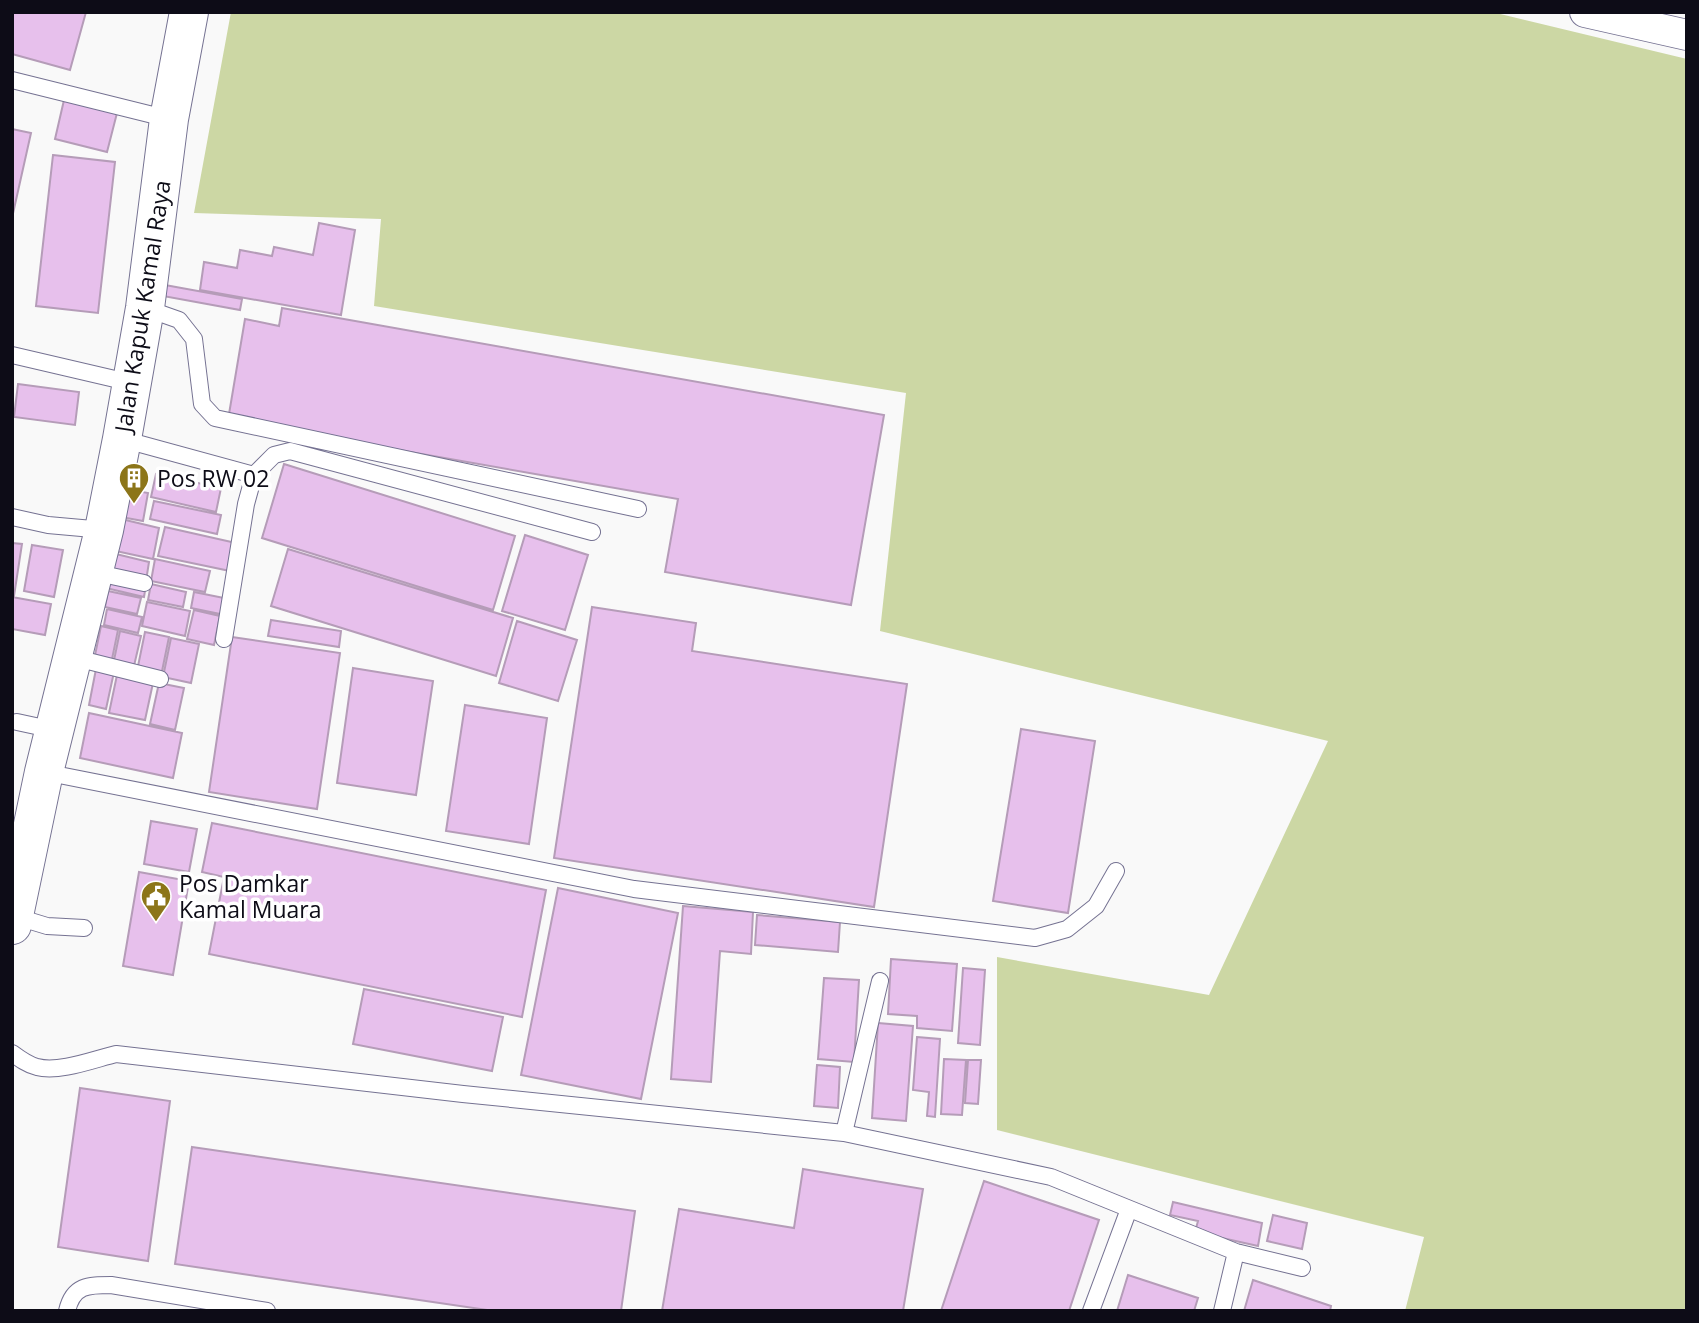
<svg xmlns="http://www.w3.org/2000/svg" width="1699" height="1323" font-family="'Open Sans',sans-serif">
<rect width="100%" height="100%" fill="#f9f9f9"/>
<path fill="#ccd7a4" d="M 231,12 L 1492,12 L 1687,59 L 1687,1311 L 1405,1311 L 1424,1237 L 997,1130 L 997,957 L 1209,995 L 1328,741 L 880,631 L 906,393 L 374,306 L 381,219 L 194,213 Z"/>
<path fill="#e7c0ec" stroke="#b59cb8" stroke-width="2" d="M 12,12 L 86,12 L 70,70 L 12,54 Z
M 64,100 L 117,113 L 107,152 L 55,139 Z
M 12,129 L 31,133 L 12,218 Z
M 53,155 L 115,162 L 98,313 L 36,306 Z
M 319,223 L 355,230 L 341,315 L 200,290 L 204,262 L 237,268 L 240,250 L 272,256 L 274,247 L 313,255 Z
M 165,285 L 242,299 L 240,310 L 163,296 Z
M 282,308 L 884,415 L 851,605 L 665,572 L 678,499 L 228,420 L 245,319 L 279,326 Z
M 18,384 L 79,392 L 75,425 L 14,417 Z
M 284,464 L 515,536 L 493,610 L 262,538 Z
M 156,474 L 221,488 L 216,512 L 151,497 Z
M 126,489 L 148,493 L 143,521 L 121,517 Z
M 154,501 L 221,515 L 217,534 L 150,519 Z
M 117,518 L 159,528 L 153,559 L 111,550 Z
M 165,527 L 236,543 L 230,571 L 158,556 Z
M 525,535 L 588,555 L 565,630 L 502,611 Z
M 12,543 L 22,544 L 14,596 L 12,596 Z
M 32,545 L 63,550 L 54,597 L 24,591 Z
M 288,549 L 513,618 L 496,676 L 271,606 Z
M 116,554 L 149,562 L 146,581 L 112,574 Z
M 155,559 L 210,571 L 205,592 L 151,581 Z
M 108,577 L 146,585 L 144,597 L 106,588 Z
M 151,584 L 186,592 L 183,607 L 148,600 Z
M 108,591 L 141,598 L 137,614 L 105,607 Z
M 194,592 L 229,599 L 225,615 L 191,608 Z
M 12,597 L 51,604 L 45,635 L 12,629 Z
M 147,602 L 190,611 L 185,636 L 142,626 Z
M 592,607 L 696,623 L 692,651 L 907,684 L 874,907 L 554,858 Z
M 107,609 L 142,617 L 138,633 L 104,625 Z
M 194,610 L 220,616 L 214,645 L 187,639 Z
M 271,620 L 341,631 L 339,647 L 268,636 Z
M 517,621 L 577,640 L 558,701 L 499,683 Z
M 101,626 L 118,630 L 111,664 L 94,660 Z
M 120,631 L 141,636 L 133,670 L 113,665 Z
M 145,632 L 169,637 L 161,676 L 137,671 Z
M 232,637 L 340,653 L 317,809 L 209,792 Z
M 171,638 L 199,644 L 191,683 L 163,677 Z
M 353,668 L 433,681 L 416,795 L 337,783 Z
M 96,669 L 114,672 L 106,709 L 89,705 Z
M 117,675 L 153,683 L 145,720 L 109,713 Z
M 159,683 L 184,688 L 175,730 L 150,724 Z
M 465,705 L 547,718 L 529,844 L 446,831 Z
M 89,713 L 182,733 L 173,778 L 80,758 Z
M 1021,729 L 1095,741 L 1068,913 L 993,901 Z
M 151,821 L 197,829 L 189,872 L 144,864 Z
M 212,823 L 546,890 L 522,1017 L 209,954 L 224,877 L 202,872 Z
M 139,872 L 189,881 L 173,975 L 123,966 Z
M 558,888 L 678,913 L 641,1099 L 521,1075 Z
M 683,906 L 753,912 L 751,954 L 720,951 L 711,1082 L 671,1079 Z
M 757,915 L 840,922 L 838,952 L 755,945 Z
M 891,959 L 957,964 L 952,1031 L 917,1028 L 917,1016 L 888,1014 Z
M 963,968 L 985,970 L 980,1045 L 958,1043 Z
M 824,978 L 859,980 L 854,1062 L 818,1059 Z
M 364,989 L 503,1017 L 492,1071 L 353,1044 Z
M 878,1023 L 913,1026 L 906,1121 L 872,1118 Z
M 917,1037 L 940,1039 L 935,1117 L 927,1116 L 929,1092 L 913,1090 Z
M 944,1059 L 966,1060 L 962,1115 L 941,1114 Z
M 968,1060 L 981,1060 L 978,1104 L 965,1103 Z
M 817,1065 L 840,1067 L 838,1108 L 814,1106 Z
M 80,1088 L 170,1101 L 148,1261 L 58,1247 Z
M 192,1147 L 635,1211 L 621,1311 L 494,1311 L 175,1264 Z
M 803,1169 L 923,1189 L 903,1311 L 662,1311 L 679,1209 L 794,1228 Z
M 984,1181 L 1099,1220 L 1069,1311 L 941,1311 Z
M 1173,1202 L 1262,1223 L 1258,1246 L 1195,1232 L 1198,1221 L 1170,1215 Z
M 1273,1215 L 1307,1223 L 1302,1249 L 1267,1241 Z
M 1128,1275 L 1198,1298 L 1194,1311 L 1117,1311 Z
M 1253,1280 L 1331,1306 L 1330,1311 L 1244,1311 Z"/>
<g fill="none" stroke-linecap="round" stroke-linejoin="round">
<g stroke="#757292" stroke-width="18">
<path id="service" d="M 12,80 L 169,119
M 145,308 L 179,320 L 194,339 L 202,404 L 215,418 L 638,509
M 12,355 L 132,383
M 122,439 L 254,475
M 12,517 L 48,525 L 104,530
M 93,572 L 144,583
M 224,639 L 246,504 L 254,475 L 274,455 L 290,451 L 592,532
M 72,657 L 160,679
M 17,722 L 54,730
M 44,772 L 634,889 L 1035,938 L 1067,929 L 1096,906 L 1116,871
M 14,916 L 47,926 L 84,928
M 12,1053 C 20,1059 28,1065 37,1067 C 59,1073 95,1059 116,1054 L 463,1094 L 844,1133 L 1051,1177 L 1236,1252 L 1302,1268
M 844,1133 L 880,981
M 67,1311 C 73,1285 88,1285 111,1285 L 267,1311
M 1091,1311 L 1129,1209
M 1222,1311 L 1236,1252"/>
</g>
<g stroke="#757292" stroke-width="32">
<path id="minor" d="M 1585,12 L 1687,35"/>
</g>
<g stroke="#757292" stroke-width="40">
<path id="secondary" d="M 12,925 L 44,772 L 104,530 L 122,439 L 145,308 L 169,119 L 189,12"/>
</g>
<use href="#service" stroke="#fff" stroke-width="16"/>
<use href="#minor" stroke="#fff" stroke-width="30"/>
<use href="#secondary" stroke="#fff" stroke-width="38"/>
</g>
<defs>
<g id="building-pin" transform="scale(1.575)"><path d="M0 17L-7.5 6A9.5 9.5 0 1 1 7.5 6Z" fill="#8c7519" stroke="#fff"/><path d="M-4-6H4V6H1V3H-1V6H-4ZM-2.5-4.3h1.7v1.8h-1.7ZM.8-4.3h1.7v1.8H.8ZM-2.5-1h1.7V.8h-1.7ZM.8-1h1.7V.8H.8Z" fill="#fff"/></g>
<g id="civic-pin" transform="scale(1.575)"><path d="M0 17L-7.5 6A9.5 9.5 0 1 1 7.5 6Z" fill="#8c7519" stroke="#fff"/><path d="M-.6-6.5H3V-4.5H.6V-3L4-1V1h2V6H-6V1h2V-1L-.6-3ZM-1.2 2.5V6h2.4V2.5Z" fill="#fff"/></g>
</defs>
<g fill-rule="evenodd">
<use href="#building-pin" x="134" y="478"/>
<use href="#civic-pin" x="156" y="896"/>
</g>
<g text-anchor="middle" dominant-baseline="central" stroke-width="7" stroke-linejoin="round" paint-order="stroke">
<g font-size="23" fill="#0d0c17" stroke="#fff">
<text transform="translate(142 306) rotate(-81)">Jalan Kapuk Kamal Raya</text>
</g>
<g font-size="23" fill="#0d0c17" stroke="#fff" text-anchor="start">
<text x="157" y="478">Pos RW 02</text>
<text x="179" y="883">Pos Damkar<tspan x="179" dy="26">Kamal Muara</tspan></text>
</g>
</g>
<rect width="1699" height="1323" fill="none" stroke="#0d0c17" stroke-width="28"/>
</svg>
